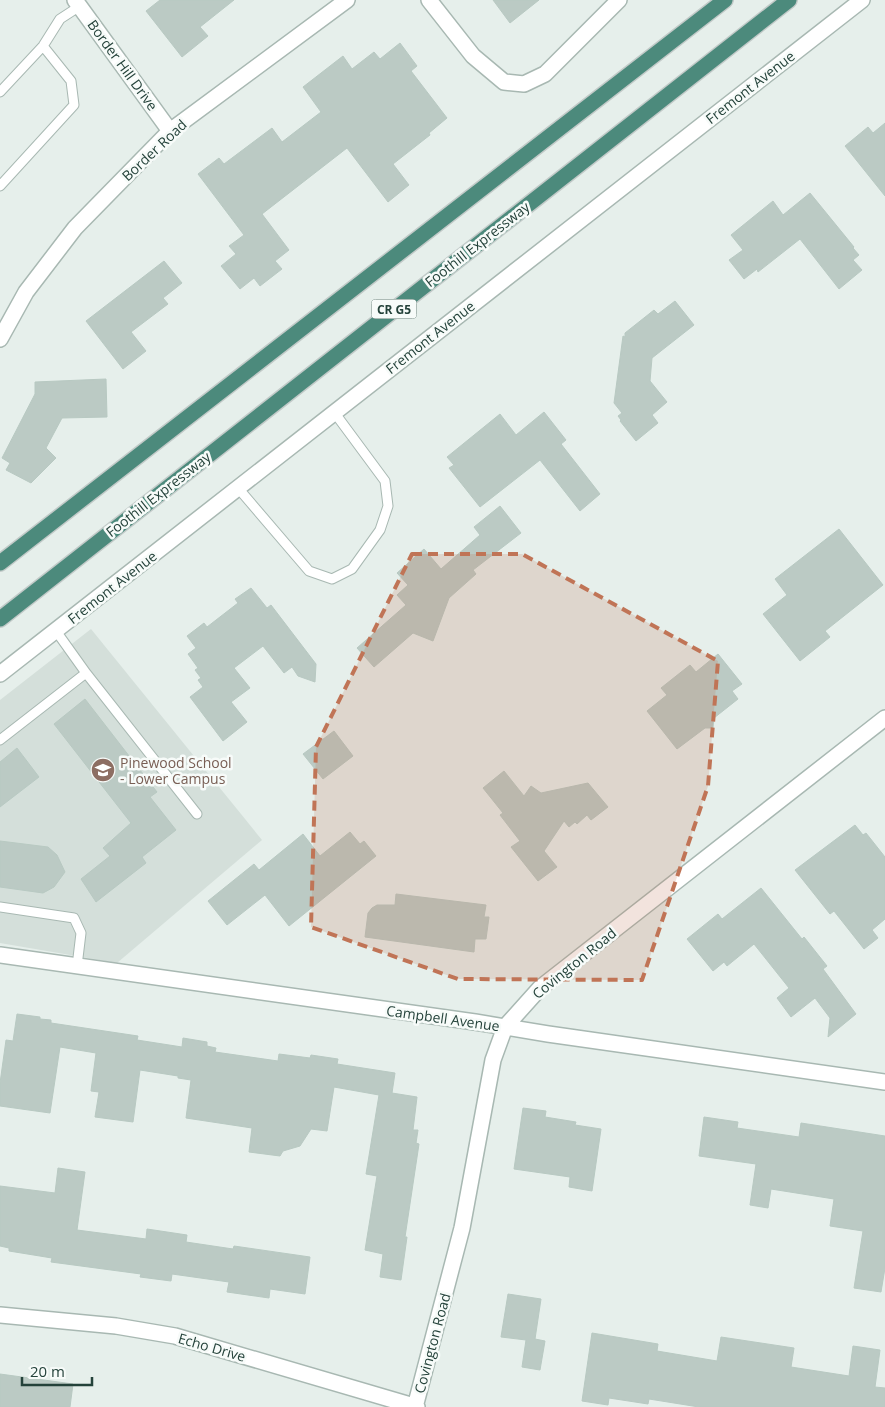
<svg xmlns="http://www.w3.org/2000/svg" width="885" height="1407" font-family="'Open Sans',sans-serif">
<rect width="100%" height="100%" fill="#e6efeb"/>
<path fill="#d4dfda" d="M 91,629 L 262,840 L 117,963 L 0,943 L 0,700 Z"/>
<path fill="#bbcac4" stroke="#b8c9c2" d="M 160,0 L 234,0 L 200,27 L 208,36 L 182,57 L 146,11 Z
M 493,0 L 539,0 L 510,23 Z
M 400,43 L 417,66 L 411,71 L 447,118 L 429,133 L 430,135 L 393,164 L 409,185 L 388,202 L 347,148 L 262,214 L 289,250 L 275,261 L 282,269 L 260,286 L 254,278 L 240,289 L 221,266 L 236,254 L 229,246 L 244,235 L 198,174 L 219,158 L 224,164 L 272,128 L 282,142 L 321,112 L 303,87 L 343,56 L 352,69 L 374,52 L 380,59 Z
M 885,123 L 885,196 L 845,146 L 868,127 L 873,133 Z
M 810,193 L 854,247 L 853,248 L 859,255 L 853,260 L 862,270 L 839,289 L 800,239 L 758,272 L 757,269 L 744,279 L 729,260 L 743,250 L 731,235 L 773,201 L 783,215 Z
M 164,261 L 182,283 L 163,298 L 168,304 L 131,332 L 146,351 L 123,369 L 86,321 Z
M 675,301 L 694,325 L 652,358 L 650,381 L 667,402 L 652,415 L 658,423 L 636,441 L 620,421 L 621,420 L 618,416 L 622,413 L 614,403 L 623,336 L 625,337 L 625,333 L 654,310 L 658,314 Z
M 106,379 L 107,417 L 62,418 L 46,448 L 56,458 L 31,483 L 6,470 L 10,463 L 2,458 L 35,394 L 35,382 Z
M 544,412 L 566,440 L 561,444 L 600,494 L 580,511 L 540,460 L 480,507 L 449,468 L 454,465 L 447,457 L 500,414 L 516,435 Z
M 500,506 L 521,533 L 473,570 L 476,574 L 449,598 L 433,641 L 413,633 L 374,667 L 357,648 L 406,605 L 397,595 L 408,585 L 397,573 L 424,549 L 441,569 L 480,535 L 474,527 Z
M 839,529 L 883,585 L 825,631 L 830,637 L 800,661 L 763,614 L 787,595 L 775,579 Z
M 251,588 L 267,608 L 271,605 L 316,664 L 315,682 L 298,676 L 292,667 L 284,673 L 263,646 L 234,668 L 250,688 L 231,702 L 247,722 L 223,741 L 190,697 L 203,687 L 198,680 L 201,678 L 195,670 L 198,668 L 188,654 L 196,648 L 187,636 L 204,623 L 207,627 L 238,603 L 235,599 Z
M 718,654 L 742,684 L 732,691 L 738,699 L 714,718 L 713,728 L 705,728 L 677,749 L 647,711 L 667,695 L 661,688 L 690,665 L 696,672 Z
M 85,699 L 157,792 L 150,797 L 176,830 L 142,857 L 146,863 L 96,902 L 81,879 L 110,856 L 103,848 L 131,823 L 54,724 Z
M 334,731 L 353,756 L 323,779 L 303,754 Z
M 17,748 L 39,777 L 0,807 L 0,762 Z
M 504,771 L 524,796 L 531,786 L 541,793 L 588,783 L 608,807 L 591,820 L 587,815 L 577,824 L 575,822 L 569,827 L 564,821 L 544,851 L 557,867 L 538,881 L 511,847 L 520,841 L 500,815 L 503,813 L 483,788 Z
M 855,825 L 863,835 L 866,833 L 885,857 L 885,919 L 872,930 L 878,938 L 864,949 L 834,911 L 830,914 L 795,870 Z
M 350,832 L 360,844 L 364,841 L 376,856 L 289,926 L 265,895 L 227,925 L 208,901 L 254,864 L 259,870 L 303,834 L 320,856 Z
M 0,841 L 48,847 L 57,855 L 65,872 L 54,887 L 43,893 L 0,887 Z
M 761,888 L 802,939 L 804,937 L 827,966 L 823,969 L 856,1014 L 828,1037 L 830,1018 L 815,998 L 791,1017 L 777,998 L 789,988 L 754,944 L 727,966 L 724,962 L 713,971 L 687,939 L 718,914 L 722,919 Z
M 396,894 L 486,905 L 484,917 L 489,917 L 486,939 L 475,939 L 474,952 L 365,937 L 368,913 L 372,908 L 377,905 L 395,905 Z
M 17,1014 L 40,1017 L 40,1019 L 51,1020 L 51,1023 L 138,1036 L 137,1040 L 182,1047 L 183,1038 L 207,1042 L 207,1046 L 216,1048 L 215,1052 L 278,1061 L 279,1054 L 310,1058 L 311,1055 L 338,1059 L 337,1064 L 395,1073 L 392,1093 L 417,1097 L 413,1130 L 418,1130 L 416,1143 L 419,1144 L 405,1237 L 407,1237 L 401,1280 L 380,1277 L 383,1254 L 365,1250 L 377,1176 L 366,1174 L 379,1095 L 334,1087 L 327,1131 L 311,1129 L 300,1146 L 283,1151 L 280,1156 L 249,1152 L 252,1128 L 186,1118 L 191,1080 L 178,1078 L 178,1076 L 140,1070 L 133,1122 L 95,1117 L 99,1092 L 91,1091 L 96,1053 L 60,1047 L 50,1113 L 0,1106 L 0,1083 L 6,1040 L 13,1041 Z
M 523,1108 L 546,1111 L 545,1117 L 576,1122 L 575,1125 L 601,1129 L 592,1191 L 569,1187 L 570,1177 L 514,1169 Z
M 704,1117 L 738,1122 L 737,1128 L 799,1137 L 801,1123 L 885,1136 L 885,1268 L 881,1292 L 854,1288 L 863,1231 L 830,1226 L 834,1199 L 771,1189 L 768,1208 L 750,1205 L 756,1164 L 699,1156 Z
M 58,1168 L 85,1172 L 77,1230 L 146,1239 L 147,1229 L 187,1235 L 186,1242 L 233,1249 L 234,1246 L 310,1257 L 305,1294 L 270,1289 L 269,1298 L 227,1292 L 229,1282 L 172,1274 L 171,1281 L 140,1277 L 141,1274 L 51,1262 L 52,1258 L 9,1251 L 9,1248 L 0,1246 L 0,1186 L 55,1193 Z
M 508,1294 L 541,1299 L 535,1339 L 545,1341 L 540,1370 L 522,1367 L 526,1340 L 501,1337 Z
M 592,1333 L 658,1344 L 657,1351 L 717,1361 L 721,1337 L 794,1348 L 791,1367 L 849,1376 L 853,1346 L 880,1350 L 875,1387 L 885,1388 L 885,1407 L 699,1407 L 649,1399 L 648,1404 L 609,1398 L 608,1405 L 582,1401 Z
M 0,1374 L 73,1384 L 70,1407 L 0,1407 Z"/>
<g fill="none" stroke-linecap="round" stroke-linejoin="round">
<g stroke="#a8b8b2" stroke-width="11">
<path id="service" d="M 0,92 L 43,46 L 60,19 L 80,6
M 0,186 L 74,105 L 71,81 L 43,46
M 238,488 L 309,571 L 332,579 L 352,569 L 380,530 L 388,506 L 385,481 L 334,412
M 56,631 L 86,673 L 197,814
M 0,740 L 86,673
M 0,907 L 74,918 L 81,933 L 77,966"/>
</g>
<g stroke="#a8b8b2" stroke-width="18">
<path id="minor" d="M 75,0 L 170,131
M 429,0 L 473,56 L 504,82 L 524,84 L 545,74 L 619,0
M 0,339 L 26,292 L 75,228 L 170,131 L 347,0
M 0,674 L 862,0
M 0,955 L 475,1022 L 548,1034 L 885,1082
M 0,1315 L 116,1326 L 175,1336 L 417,1407
M 415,1407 L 462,1228 L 493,1060 L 505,1027 L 540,988 L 885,718"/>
</g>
<g stroke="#c2cac8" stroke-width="18">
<path id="trunk" d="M 0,563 L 725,0
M 0,619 L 789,0"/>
</g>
<use href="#service" stroke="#fff" stroke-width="9"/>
<use href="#minor" stroke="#fff" stroke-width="15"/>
<use href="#trunk" stroke="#4c8a7c" stroke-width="15"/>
</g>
<path fill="#c07456" fill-opacity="0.2" stroke="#c07456" stroke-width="4" stroke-dasharray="10 6" stroke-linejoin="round" d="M 412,554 L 522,554 L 718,661 L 708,786 L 642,980 L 458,979 L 311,927 L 316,747 Z"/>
<defs>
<g id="school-disc" transform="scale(1.25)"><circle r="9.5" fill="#8d6e63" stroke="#f7fbf9"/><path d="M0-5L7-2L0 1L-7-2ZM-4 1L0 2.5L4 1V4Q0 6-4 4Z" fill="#fff"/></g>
</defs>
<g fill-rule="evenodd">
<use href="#school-disc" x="103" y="770"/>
</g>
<g text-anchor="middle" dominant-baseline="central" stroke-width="5" stroke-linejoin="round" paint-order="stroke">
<rect fill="#f7fbf9" stroke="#637a73" stroke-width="1" x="371.5" y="299.5" width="45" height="19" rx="4"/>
<g font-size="12" font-weight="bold" fill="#24423a">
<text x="394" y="309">CR G5</text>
</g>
<g font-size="14" fill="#24423a" stroke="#f7fbf9">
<text transform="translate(123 65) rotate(54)">Border Hill Drive</text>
<text transform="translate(750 87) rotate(-38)">Fremont Avenue</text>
<text transform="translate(154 150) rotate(-43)">Border Road</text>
<text transform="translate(477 244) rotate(-38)">Foothill Expressway</text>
<text transform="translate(430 337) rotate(-38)">Fremont Avenue</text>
<text transform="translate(158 494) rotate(-38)">Foothill Expressway</text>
<text transform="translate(112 587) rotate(-38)">Fremont Avenue</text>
<text transform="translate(574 963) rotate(-39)">Covington Road</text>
<text transform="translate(443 1018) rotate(8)">Campbell Avenue</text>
<text transform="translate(432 1343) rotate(-75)">Covington Road</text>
<text transform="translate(212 1347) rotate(16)">Echo Drive</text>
</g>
<g font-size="14" fill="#785e54" stroke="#f7fbf9" text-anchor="start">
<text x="120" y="762">Pinewood School<tspan x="120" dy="16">- Lower Campus</tspan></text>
</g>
</g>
<path d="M22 1377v8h70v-8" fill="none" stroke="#24423a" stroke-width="2.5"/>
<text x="30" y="1377" font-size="15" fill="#24423a" stroke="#f7fbf9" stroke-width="4" paint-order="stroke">20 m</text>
</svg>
